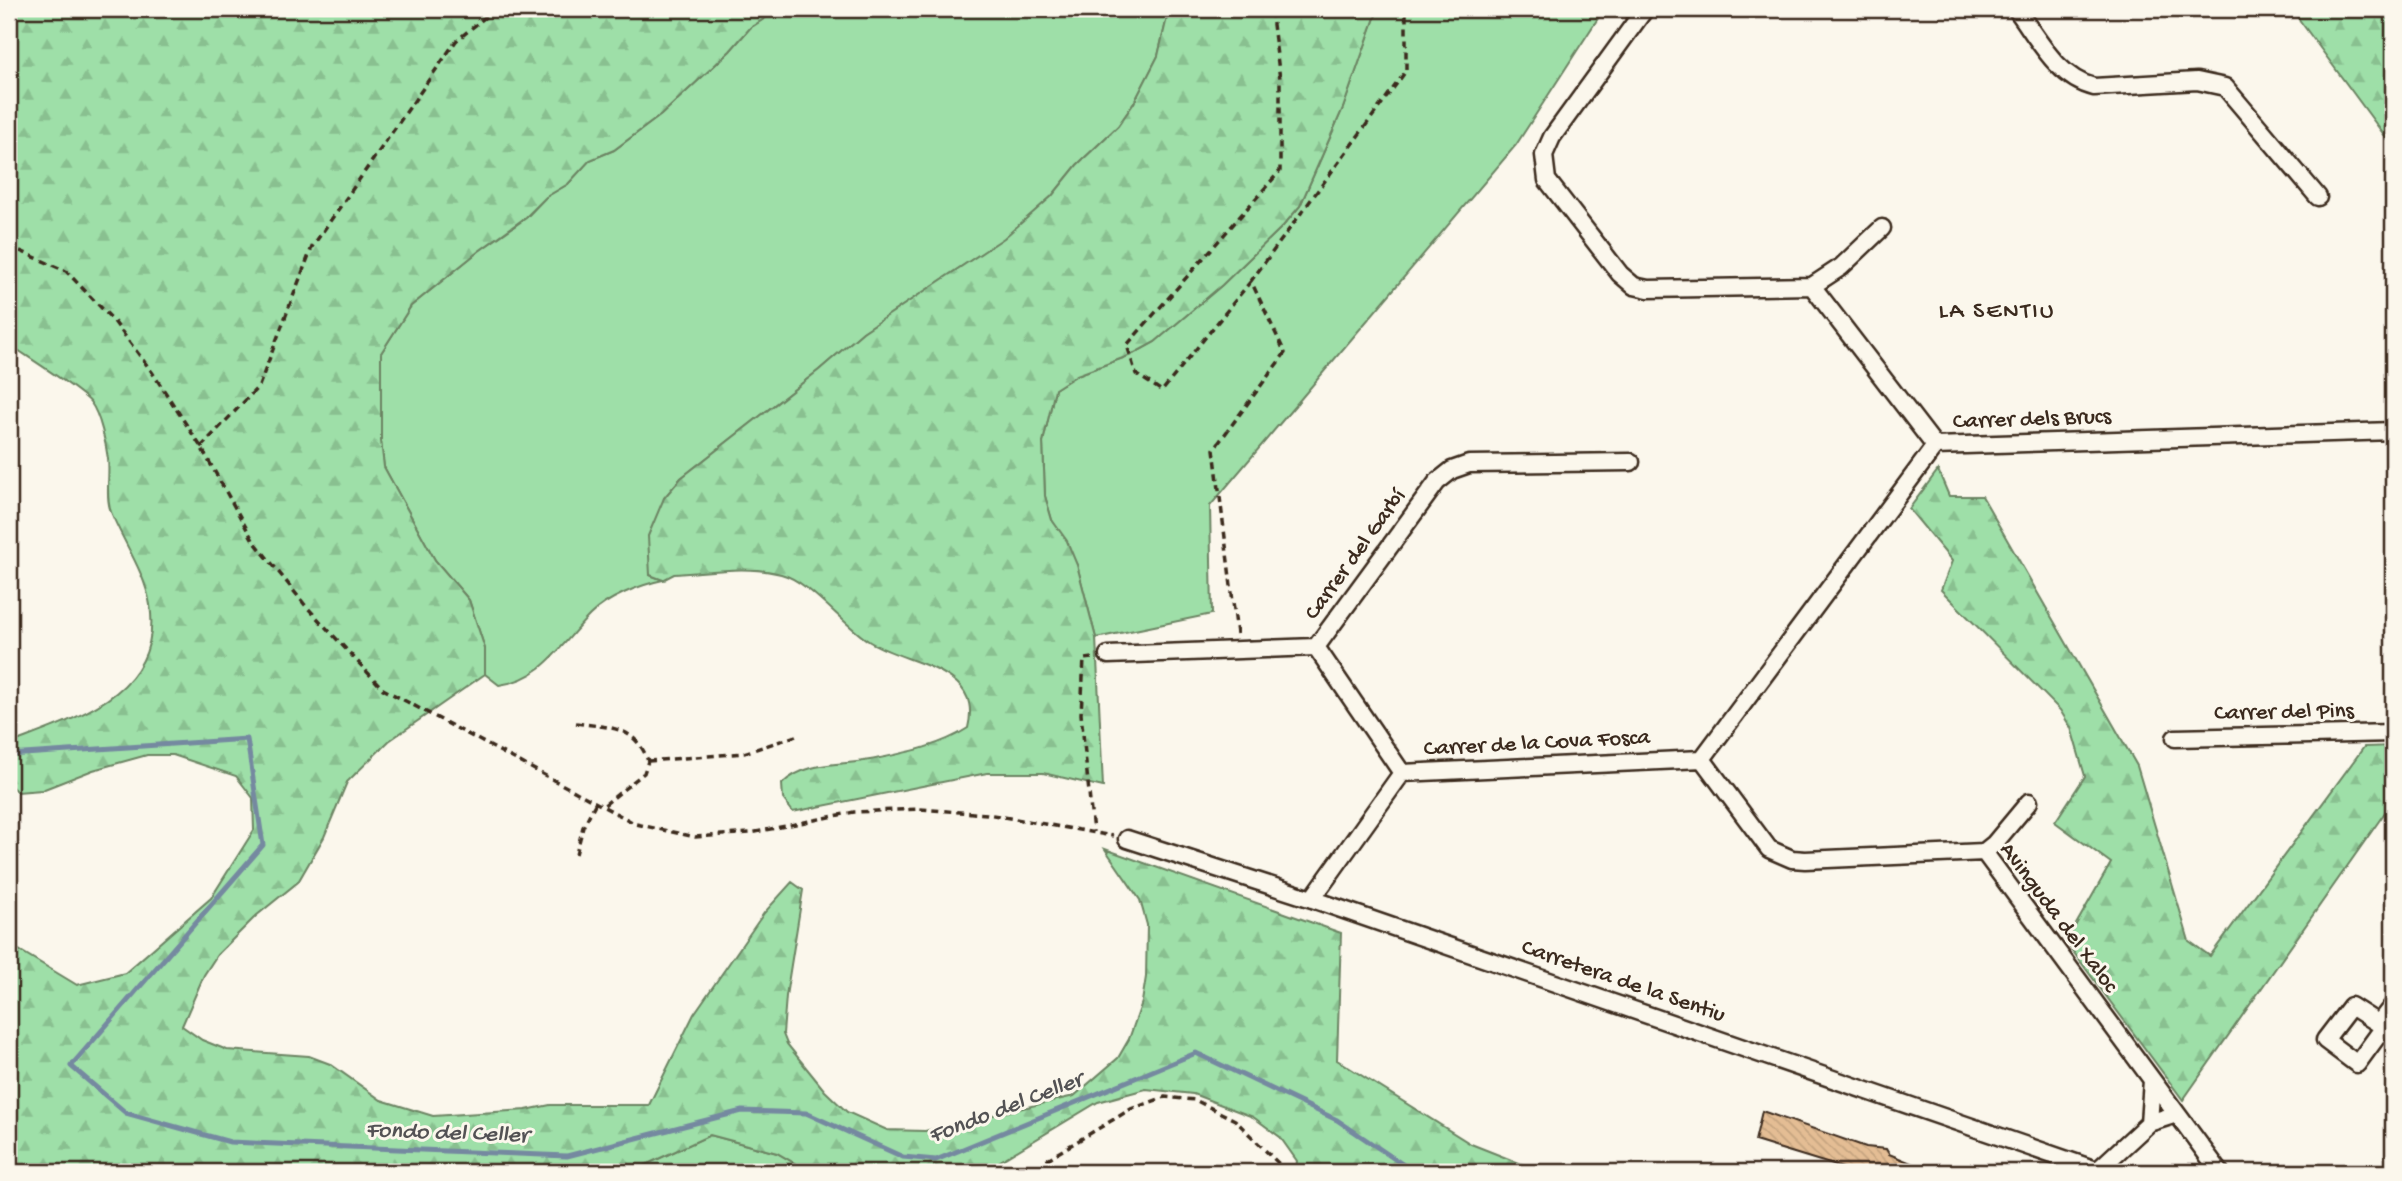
<svg xmlns="http://www.w3.org/2000/svg" width="2402" height="1181" font-family="'Gochi Hand',sans-serif">
<defs>
<pattern id="forest-firs" width="22" height="20" patternUnits="userSpaceOnUse" patternTransform="scale(1.75)"><rect width="22" height="20" fill="#9edfa8"/><path d="M5 1l3.5 6h-7zM16 11l3.5 6h-7z" fill="#89c090"/></pattern>
<pattern id="building-back-hatch" width="6" height="6" patternUnits="userSpaceOnUse" patternTransform="scale(1.75)"><rect width="6" height="6" fill="#e4bd94"/><path d="M-1 5l2 2M0 0l6 6M5-1l2 2" fill="none" stroke="#c4a37f"/></pattern>
</defs>
<rect width="100%" height="100%" fill="#fbf7ec"/>
<filter id="ink" filterUnits="userSpaceOnUse"><feTurbulence type="fractalNoise" baseFrequency=".0143" numOctaves="2"/><feDisplacementMap in="SourceGraphic" scale="14" xChannelSelector="R" yChannelSelector="G"/><feConvolveMatrix kernelMatrix="1 2 1 2 8 2 1 2 1" color-interpolation-filters="sRGB"/></filter>
<g filter="url(#ink)">
<path fill="#9edfa8" stroke="#6c8463" stroke-width="2" d="M 779,9 L 1169,9 L 1158,56 L 1134,103 L 1118,126 L 1077,165 L 1052,196 L 1005,238 L 863,332 L 819,370 L 681,478 L 664,498 L 650,575 L 663,580 C 639,585 607,598 590,615 C 561,644 544,679 499,685 L 485,674 L 485,649 L 469,600 L 435,560 L 384,467 L 381,441 L 381,353 L 411,306 L 479,251 L 526,218 L 546,197 L 568,184 L 590,160 L 614,150 L 661,115 L 730,51 L 750,28 Z
M 1378,9 L 1604,9 L 1516,145 L 1210,506 L 1212,614 L 1096,638 L 1077,565 L 1052,520 L 1045,496 L 1043,442 L 1055,389 L 1077,375 L 1131,355 L 1155,342 L 1222,285 L 1283,226 L 1300,206 L 1343,108 Z
M 710,1135 L 777,1153 L 810,1172 L 630,1172 Z"/>
<path fill="url(#forest-firs)" stroke="#6c8463" stroke-width="2" d="M 9,9 L 779,9 L 750,28 L 730,51 L 661,115 L 614,150 L 590,160 L 568,184 L 546,197 L 526,217 L 479,251 L 411,306 L 381,353 L 381,441 L 384,467 L 435,560 L 469,600 L 485,649 L 485,674 L 389,741 L 347,782 L 324,837 L 298,882 L 256,916 L 217,955 L 204,975 L 182,1026 L 202,1040 L 227,1050 L 309,1056 L 330,1064 L 381,1100 L 433,1116 L 526,1110 L 550,1105 L 649,1105 L 694,1014 L 764,913 L 792,882 L 803,890 L 786,996 L 783,1034 L 787,1044 L 825,1091 L 847,1112 L 887,1130 L 925,1131 L 1074,1096 L 1118,1058 L 1129,1039 L 1142,1002 L 1146,977 L 1147,925 L 1140,900 L 1105,849 L 1341,933 L 1337,1060 L 1471,1144 L 1542,1172 L 1295,1172 L 1297,1161 L 1280,1137 L 1253,1117 L 1193,1094 L 1146,1089 L 1098,1102 L 982,1172 L 810,1172 L 777,1153 L 710,1135 L 630,1172 L 9,1172 L 9,944 L 77,985 L 125,973 L 211,898 L 254,830 L 253,798 L 236,776 L 173,755 L 147,755 L 93,770 L 42,790 L 17,792 L 9,784 L 9,744 C 73,719 164,694 150,605 C 145,572 123,542 111,512 C 105,497 110,475 108,459 C 106,444 100,415 91,403 C 84,392 23,354 9,344 Z
M 1169,9 L 1378,9 L 1343,108 L 1300,206 L 1283,226 L 1222,285 L 1155,342 L 1131,355 L 1077,375 L 1055,389 L 1043,442 L 1045,496 L 1052,520 L 1067,541 L 1077,565 L 1096,638 L 1103,787 L 1043,773 L 987,773 L 793,812 L 783,799 L 782,784 C 805,761 840,766 870,760 C 904,753 939,747 968,728 C 972,711 971,696 957,683 C 935,663 897,658 870,642 C 843,625 809,581 781,574 C 747,565 710,572 674,574 L 663,580 L 650,575 L 648,536 L 664,498 L 681,478 L 819,370 L 863,332 L 1004,238 L 1052,196 L 1077,165 L 1118,126 L 1134,103 L 1158,56 Z
M 2291,9 L 2393,9 L 2393,147 L 2298,18 Z
M 1938,470 L 1949,496 L 1982,496 L 2137,766 L 2189,941 L 2210,956 L 2364,747 L 2393,746 L 2393,801 L 2183,1100 L 2066,942 L 2111,863 L 2055,822 L 2085,776 L 2071,728 L 2060,710 L 1941,590 L 1952,561 L 1909,509 Z"/>
<g fill="none" stroke-linecap="round" stroke-linejoin="round">
<path stroke="#7589a0" stroke-width="5" d="M 9,755 L 247,739 L 263,845 L 71,1066 L 126,1113 L 230,1142 L 567,1156 L 742,1111 L 806,1113 L 903,1157 L 936,1160 L 1196,1053 L 1337,1120 L 1414,1172"/>
</g>
<path fill="url(#building-back-hatch)" stroke="#3b2a1e" stroke-width="2" d="M 1762,1111 L 1866,1147 L 1886,1149 L 1889,1154 L 1933,1172 L 1856,1172 L 1755,1141 Z"/>
<g fill="none" stroke-linecap="round" stroke-linejoin="round">
<g stroke="#3b2a1e" stroke-width="21">
<path id="minor" d="M 1645,9 L 1552,137 L 1544,155 L 1547,180 L 1620,274 L 1634,286 L 1648,289 L 1812,286 L 1935,446
M 2016,9 C 2038,38 2057,78 2094,87 L 2197,81 L 2225,87 L 2318,197
M 1812,286 L 1841,267 L 1882,228
M 1316,647 L 1402,773
M 1108,655 L 1316,647 L 1437,482 L 1452,470 L 1469,464 L 1631,462
M 2175,738 L 2393,733
M 1702,759 L 1935,446 L 2393,431
M 1702,759 L 1769,849 L 1792,859 L 1805,860 L 1984,852 L 2220,1172
M 1127,839 L 1312,899 L 2102,1172
M 1984,852 L 1994,844 L 2029,802
M 1312,899 L 1402,773 L 1702,759
M 2351,1006 L 2384,1027 L 2357,1064 L 2325,1040 Z
M 2379,1023 L 2393,1005
M 2149,1123 L 2152,1080
M 2097,1171 L 2149,1123 L 2177,1114"/>
</g>
<path stroke="#3b2a1e" stroke-width="3.5" stroke-dasharray="7 5" stroke-linecap="butt" d="M 9,246 L 66,271 L 113,320 L 152,372 L 201,447 L 253,540 L 305,605 L 383,689 L 636,824 L 695,837 L 751,833 L 854,812 L 919,809 L 987,814 L 1113,836
M 1251,281 L 1162,391 L 1136,374 L 1127,345 L 1280,171 L 1280,79 L 1271,9
M 201,447 L 259,386 L 312,247 L 456,41 L 495,9
M 1237,634 L 1214,449 L 1285,353 L 1251,281 L 1406,71 L 1406,9
M 1092,658 L 1084,659 L 1081,714 L 1093,832
M 576,723 C 610,728 635,725 648,761 L 644,773 L 603,806
M 648,761 L 744,753 L 799,735
M 576,854 L 583,827 L 596,802
M 1026,1172 L 1131,1109 L 1165,1097 L 1195,1100 L 1235,1120 L 1287,1172"/>
<use href="#minor" stroke="#fbf7ec" stroke-width="16"/>
</g>
</g>
<g text-anchor="middle" dominant-baseline="central" stroke-width="6" stroke-linejoin="round" paint-order="stroke">
<g font-size="23" fill="#3b2a1e" stroke="#fbf7ec">
<text transform="translate(2032 420) rotate(-2)">Carrer dels Brucs</text>
<text transform="translate(1356 555) rotate(-54)">Carrer del Garbí</text>
<text transform="translate(2284 713) rotate(-1)">Carrer del Pins</text>
<text transform="translate(1537 744) rotate(-3)">Carrer de la Cova Fosca</text>
<text transform="translate(2058 918) rotate(53)">Avinguda del Xaloc</text>
<text transform="translate(1623 982) rotate(19)">Carretera de la Sentiu</text>
</g>
<g font-size="24" letter-spacing="2" fill="#3b2a1e" stroke="#fbf7ec">
<text x="1997" y="312">LA SENTIU</text>
</g>
<g font-size="24" font-style="italic" fill="#535254" stroke="#fbf7ec">
<text transform="translate(1006 1109) rotate(-21)">Fondo del Celler</text>
<text transform="translate(447 1134) rotate(2)">Fondo del Celler</text>
</g>
</g>
<rect width="2402" height="1181" fill="none" stroke="#fbf7ec" stroke-width="35"/>
<rect x="18" y="18" width="2367" height="1146" fill="none" stroke="#3b2a1e" stroke-width="2.5" filter="url(#ink)"/>
</svg>
